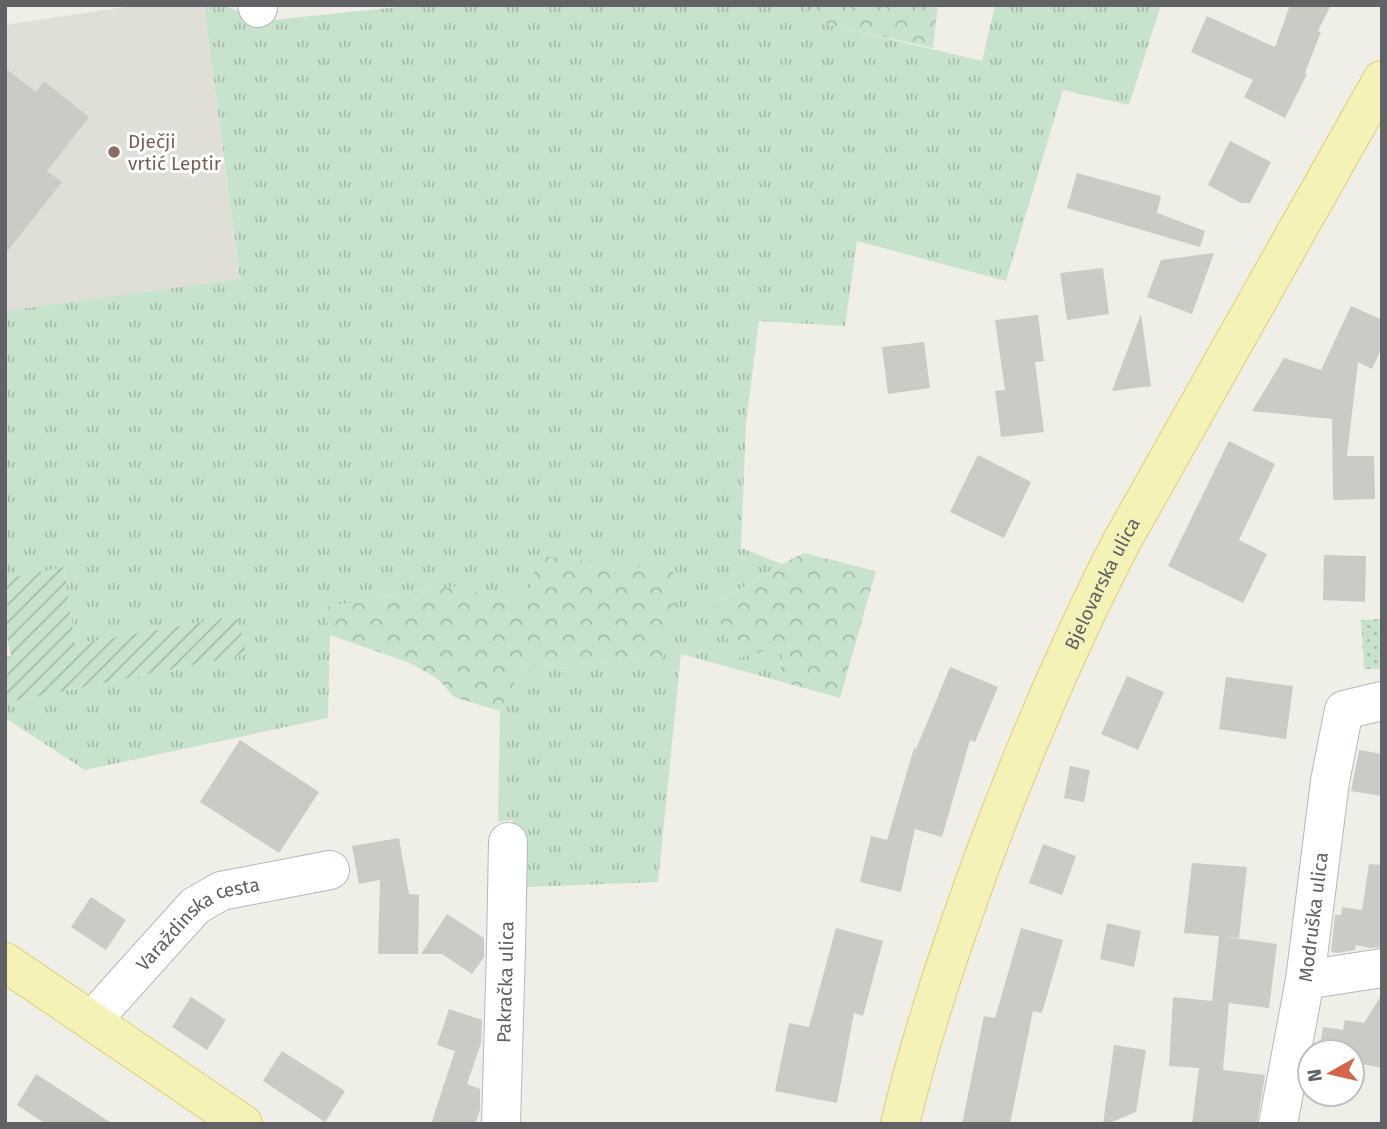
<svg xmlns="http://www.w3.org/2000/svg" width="1387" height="1129" font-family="'Fira Sans',sans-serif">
<defs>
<pattern id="grass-tufts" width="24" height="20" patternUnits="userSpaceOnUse" patternTransform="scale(1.75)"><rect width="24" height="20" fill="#c8e3cc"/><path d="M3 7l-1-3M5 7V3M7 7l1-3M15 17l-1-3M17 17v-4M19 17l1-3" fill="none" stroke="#a6bba9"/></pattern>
<pattern id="forest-crowns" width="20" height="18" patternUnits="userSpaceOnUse" patternTransform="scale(1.75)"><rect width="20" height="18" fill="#c8e3cc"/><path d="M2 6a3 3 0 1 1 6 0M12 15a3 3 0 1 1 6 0" fill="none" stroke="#a6bba9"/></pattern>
<pattern id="park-dots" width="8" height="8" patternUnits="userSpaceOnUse" patternTransform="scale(1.75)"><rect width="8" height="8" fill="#c8e3cc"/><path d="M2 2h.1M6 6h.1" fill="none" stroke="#a6bba9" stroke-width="1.8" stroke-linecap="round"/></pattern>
<pattern id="garden-furrows" width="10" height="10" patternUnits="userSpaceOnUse" patternTransform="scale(1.75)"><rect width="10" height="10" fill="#c8e3cc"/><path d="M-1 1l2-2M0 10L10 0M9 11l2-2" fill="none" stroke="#a6bba9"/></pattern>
</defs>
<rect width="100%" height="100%" fill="#efefe8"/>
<path fill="#dfded7" d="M 138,5 L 204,5 L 240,280 L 5,311 L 5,25 Z"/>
<path fill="url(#grass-tufts)" d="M 204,5 L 223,5 L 262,21 L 417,5 L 805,5 L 810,20 L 982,61 L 995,5 L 1161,5 L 1129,105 L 1063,90 L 1006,281 L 857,241 L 845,326 L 759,321 L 746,423 L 741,548 L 782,564 L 713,605 L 784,645 L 779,681 L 681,654 L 658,882 L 527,887 L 524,836 L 511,820 L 498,822 L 500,711 L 522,667 L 663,659 L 529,593 L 501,601 L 458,586 L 325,607 L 330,635 L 328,718 L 85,770 L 5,718 L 5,703 L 246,654 L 237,616 L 75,644 L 64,568 L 5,579 L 5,311 L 240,279 Z"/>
<path fill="url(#forest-crowns)" d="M 805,5 L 938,5 L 933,48 L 809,20 Z
M 804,553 L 876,571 L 840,698 L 779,681 L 784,645 L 736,659 L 713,605 L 782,564 Z
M 539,556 L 673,570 L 677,599 L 663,659 L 522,667 L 500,711 L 454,697 L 438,679 L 410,663 L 330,635 L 325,607 L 458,586 L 501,600 L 528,593 Z"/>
<path fill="url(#park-dots)" d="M 1382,619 L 1382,669 L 1364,669 L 1361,620 Z"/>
<path fill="url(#garden-furrows)" d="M 64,567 L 75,644 L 237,616 L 247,654 L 5,703 L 5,657 L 11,656 L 5,627 L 5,579 Z"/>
<path fill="#cbcac4" d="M 1290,5 L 1331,5 L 1318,31 L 1321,32 L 1305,73 L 1307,74 L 1285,118 L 1244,97 L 1253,80 L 1191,52 L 1207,16 L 1275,47 Z
M 5,68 L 36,92 L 44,81 L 89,117 L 47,171 L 62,182 L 5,254 Z
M 1230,141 L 1271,162 L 1250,203 L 1241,203 L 1208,185 Z
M 1077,173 L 1161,196 L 1157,213 L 1205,231 L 1200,247 L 1067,208 Z
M 1214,253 L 1192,314 L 1147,297 L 1161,260 Z
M 1103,268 L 1109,314 L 1067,320 L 1060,273 Z
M 1351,306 L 1382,320 L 1382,347 L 1372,369 L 1358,362 L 1347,456 L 1374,456 L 1375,499 L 1333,500 L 1332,419 L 1252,411 L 1284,358 L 1321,370 Z
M 1141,314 L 1151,386 L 1112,391 Z
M 1038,315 L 1044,361 L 1035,362 L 1044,432 L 1001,437 L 995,391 L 1005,390 L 995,320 Z
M 924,342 L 930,388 L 888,394 L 882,347 Z
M 1229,441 L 1275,464 L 1239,540 L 1267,554 L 1243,603 L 1168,566 Z
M 978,455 L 1031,482 L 1004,538 L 950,512 Z
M 1324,555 L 1366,556 L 1365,602 L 1323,600 Z
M 950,667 L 998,687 L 975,742 L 970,740 L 942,837 L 915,829 L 901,892 L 860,882 L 871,836 L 887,840 L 914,748 L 916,749 Z
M 1127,676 L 1164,692 L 1138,750 L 1101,734 Z
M 1226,677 L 1293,686 L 1286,739 L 1219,729 Z
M 240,740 L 319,792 L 279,853 L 200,802 Z
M 1359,750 L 1382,754 L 1382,796 L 1351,791 Z
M 1070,766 L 1090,770 L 1084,802 L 1064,798 Z
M 399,838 L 409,894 L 419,895 L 418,954 L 378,954 L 380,880 L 359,884 L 352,846 Z
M 1043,844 L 1076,856 L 1062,895 L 1029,883 Z
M 1192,863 L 1247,867 L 1239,938 L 1184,933 Z
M 1369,864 L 1382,865 L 1382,947 L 1370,948 L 1356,945 L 1355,950 L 1338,953 L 1331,952 L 1335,915 L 1341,915 L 1342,907 L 1362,910 Z
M 91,897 L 126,920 L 106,950 L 71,927 Z
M 447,914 L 484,938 L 484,957 L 472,974 L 442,954 L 421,954 Z
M 1107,923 L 1141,931 L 1134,967 L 1100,959 Z
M 836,928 L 883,941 L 863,1016 L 854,1013 L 837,1103 L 775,1091 L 789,1023 L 809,1027 Z
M 1021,928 L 1063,940 L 1042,1013 L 1033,1011 L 1010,1124 L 962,1124 L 984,1016 L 995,1018 Z
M 1219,936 L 1277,944 L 1269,1008 L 1229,1003 L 1223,1070 L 1265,1075 L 1257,1124 L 1192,1124 L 1199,1068 L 1169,1066 L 1173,997 L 1212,1001 Z
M 1382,994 L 1382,1068 L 1352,1062 L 1352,1052 L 1319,1052 L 1323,1027 L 1343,1030 L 1345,1020 L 1364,1023 Z
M 191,997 L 226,1020 L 207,1050 L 172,1027 Z
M 449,1009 L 482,1020 L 481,1043 L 467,1084 L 480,1089 L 480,1110 L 475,1124 L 431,1124 L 455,1051 L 437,1045 Z
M 1114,1045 L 1146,1050 L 1136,1112 L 1107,1124 L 1103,1124 Z
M 282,1051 L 345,1091 L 325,1122 L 263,1081 Z
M 36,1074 L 113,1124 L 46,1124 L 17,1105 Z"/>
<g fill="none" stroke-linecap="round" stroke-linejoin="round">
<g stroke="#b5b7bb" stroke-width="40">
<g id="minor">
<path d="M 257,5 L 258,8"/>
<path d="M 1305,980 L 1382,968"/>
<path id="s1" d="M 94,1022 L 105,1006 L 195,906 L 221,891 L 330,870"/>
<path id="s2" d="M 501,1124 L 506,948 L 508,842"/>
<path id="s3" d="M 1278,1124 L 1305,980 L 1330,781 L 1344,710 L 1382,701"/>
</g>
</g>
<g stroke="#e0ce71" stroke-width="40">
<g id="major">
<path d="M 5,962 L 243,1124"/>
<path id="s4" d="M 900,1124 C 922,1031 953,941 986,851 C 1026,745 1070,641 1122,541 L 1382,80"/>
</g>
</g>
<use href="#minor" stroke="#fff" stroke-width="38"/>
<use href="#major" stroke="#f5f2b8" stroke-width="38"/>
</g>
<circle fill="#8d6e63" stroke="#fff" stroke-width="2.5" cx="114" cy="152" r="7"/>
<g text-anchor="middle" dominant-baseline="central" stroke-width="6" stroke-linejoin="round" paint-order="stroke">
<g font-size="19" fill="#785e54" stroke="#fff" text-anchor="start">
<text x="128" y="141">Dječji<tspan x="128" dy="22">vrtić Leptir</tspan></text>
</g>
<g font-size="19" fill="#606266" stroke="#fff">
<text stroke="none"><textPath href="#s4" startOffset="578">Bjelovarska ulica</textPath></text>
<text stroke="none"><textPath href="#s3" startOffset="210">Modruška ulica</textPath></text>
<text stroke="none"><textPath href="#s1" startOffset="147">Varaždinska cesta</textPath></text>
<text stroke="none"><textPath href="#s2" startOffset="142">Pakračka ulica</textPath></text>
</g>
</g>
<rect width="1387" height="1129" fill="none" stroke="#606266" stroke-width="14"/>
<g transform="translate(1331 1073) rotate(262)"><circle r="33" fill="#ffffff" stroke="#bfc0c2" stroke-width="2"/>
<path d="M0-5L12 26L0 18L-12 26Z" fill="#d3654a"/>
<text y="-10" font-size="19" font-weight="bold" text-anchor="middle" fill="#606266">N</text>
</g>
</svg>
